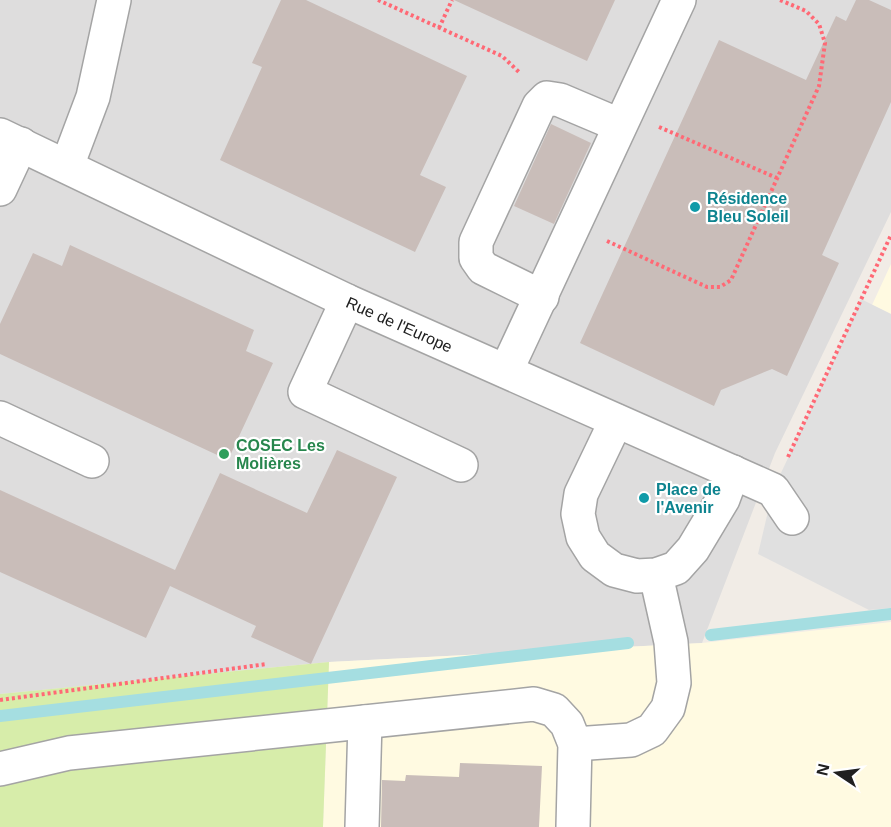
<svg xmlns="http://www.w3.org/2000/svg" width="891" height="827" font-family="Helvetica,sans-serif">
<rect width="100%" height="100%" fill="#f1ece6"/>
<path fill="#dedddd" d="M 0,0 L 891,0 L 891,212 L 775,453 L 702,643 L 329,662 L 0,694 Z"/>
<path fill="#fffae1" d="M 891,264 L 891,314 L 872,305 Z
M 891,622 L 891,827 L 323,827 L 329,662 L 702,643 Z"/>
<path fill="#d7edaa" d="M 329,662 L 323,827 L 0,827 L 0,694 Z"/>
<path fill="#e0e0e0" d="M 861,299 L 891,314 L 891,608 L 869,610 L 758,554 L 773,490 L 841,345 Z"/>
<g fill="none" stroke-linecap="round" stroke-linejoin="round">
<path stroke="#a5dee1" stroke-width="12" d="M 711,635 L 891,614
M 0,716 L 628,643"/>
</g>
<path fill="#c9bdb9" d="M 281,0 L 306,0 L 467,76 L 420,175 L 446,187 L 415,252 L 220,160 L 262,67 L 252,63 Z
M 454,0 L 615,0 L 587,61 Z
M 856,0 L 869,0 L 891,10 L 891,102 L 822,255 L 839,263 L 787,376 L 772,369 L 721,390 L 714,406 L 580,343 L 719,40 L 806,80 L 836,16 L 846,21 Z
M 551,124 L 591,143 L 554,224 L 514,206 Z
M 70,245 L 254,330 L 246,351 L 273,363 L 228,460 L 0,354 L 0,324 L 33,253 L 62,266 Z
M 337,450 L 397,477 L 311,664 L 251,637 L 256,626 L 170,586 L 146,638 L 0,572 L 0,490 L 175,570 L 220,473 L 307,513 Z
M 460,763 L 542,766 L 539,827 L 381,827 L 382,780 L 405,781 L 406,775 L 459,777 Z"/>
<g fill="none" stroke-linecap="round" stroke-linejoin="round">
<g stroke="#a4a4a4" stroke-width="36">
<g id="minor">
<path id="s1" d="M 0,135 L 347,301 L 773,490 L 792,518"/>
<path d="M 67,166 L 93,97 L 114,0"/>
<path d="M 0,189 L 21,144"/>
<path d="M 542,297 L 483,268 L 476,258 L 476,242 L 539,106 L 547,98 L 560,100 L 619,125"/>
<path d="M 347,301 L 305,392 L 461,465"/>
<path d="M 506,371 L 679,0"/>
<path d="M 0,418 L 92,461"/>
<path d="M 616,421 L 581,494 L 578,514 L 583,537 L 595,556 L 614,570 L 637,576 L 656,575 L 676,568 L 693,549 L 723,499 L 733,472"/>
<path d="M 575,744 L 631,740 L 652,730 L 668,708 L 674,683 L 671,642 L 656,575"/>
<path d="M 0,769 L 69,753 L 534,704 L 554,710 L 567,724 L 575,744 L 573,827"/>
<path d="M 362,827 L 365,722"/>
</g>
</g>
<path stroke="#ff6975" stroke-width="4" stroke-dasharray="3 3" stroke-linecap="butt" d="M 378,0 L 502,56 L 520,73
M 439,28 L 452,0
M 659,127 L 777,178
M 607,241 L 707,287 L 720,287 L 731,280 L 819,86 L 825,43 L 819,24 L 806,11 L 780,0
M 788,457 L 891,235
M 0,700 L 267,664"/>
<use href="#minor" stroke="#fff" stroke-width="33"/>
</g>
<g fill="#0f9aa8" stroke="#fff" stroke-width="2">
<circle cx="695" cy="207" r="6"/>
<circle cx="644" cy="498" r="6"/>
</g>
<circle fill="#2e9e5b" stroke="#fff" stroke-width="2" cx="224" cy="454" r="6"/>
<g text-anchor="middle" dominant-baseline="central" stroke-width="4.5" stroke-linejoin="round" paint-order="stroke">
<g font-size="16" font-weight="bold" fill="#0d838f" stroke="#fff" text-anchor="start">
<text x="707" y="198">Résidence<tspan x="707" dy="18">Bleu Soleil</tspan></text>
<text x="656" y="489">Place de<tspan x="656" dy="18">l'Avenir</tspan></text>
</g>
<g font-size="16" fill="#202020" stroke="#fff">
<text stroke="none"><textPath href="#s1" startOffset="442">Rue de l'Europe</textPath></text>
</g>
<g font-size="16" font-weight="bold" fill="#27864d" stroke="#fff" text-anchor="start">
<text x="236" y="445">COSEC Les<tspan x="236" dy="18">Molières</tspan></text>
</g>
</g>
<g transform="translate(837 773) rotate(283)" stroke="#ffffff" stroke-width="4.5" paint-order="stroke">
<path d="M0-4.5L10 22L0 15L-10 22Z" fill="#202020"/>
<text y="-9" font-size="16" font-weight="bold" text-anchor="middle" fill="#202020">N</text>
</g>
</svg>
